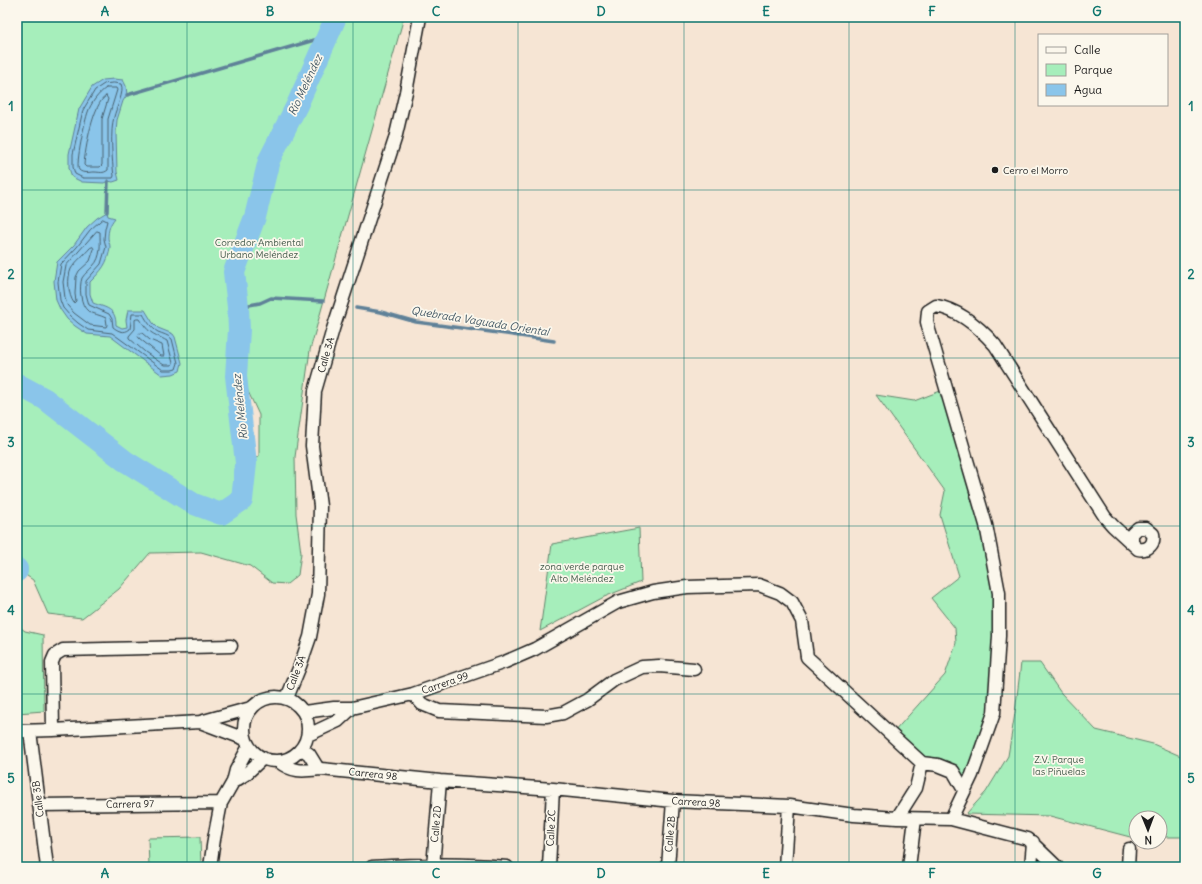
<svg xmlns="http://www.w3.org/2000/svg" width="1202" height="884" font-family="Delius,sans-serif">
<rect width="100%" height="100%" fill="#f6e5d4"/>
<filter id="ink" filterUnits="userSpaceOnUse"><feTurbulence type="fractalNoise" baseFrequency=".025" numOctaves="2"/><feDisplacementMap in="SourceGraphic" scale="8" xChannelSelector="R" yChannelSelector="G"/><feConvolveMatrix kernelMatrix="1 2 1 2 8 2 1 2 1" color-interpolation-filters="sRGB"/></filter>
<g filter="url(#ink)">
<path fill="#a6eebb" stroke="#61856c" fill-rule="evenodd" d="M 17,17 L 404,17 L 310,350 L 295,457 L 296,514 L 301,553 L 298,575 L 287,584 L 272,583 L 250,566 L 201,552 L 150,553 L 119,589 L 82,618 L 48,614 L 33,580 L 18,570 L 17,571 ZM 236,381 L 246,387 L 259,415 L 259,456 L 246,463 Z
M 943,390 L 984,526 L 995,588 L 992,713 L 963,788 L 954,771 L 922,762 L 892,734 L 945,675 L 956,643 L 955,628 L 931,598 L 959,576 L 940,515 L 945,491 L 876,395 L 914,401 Z
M 639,528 L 641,582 L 604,597 L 540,631 L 552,544 Z
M 17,625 L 25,631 L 43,635 L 44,711 L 17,713 Z
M 1021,663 L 1040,663 L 1061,693 L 1096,730 L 1153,744 L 1185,758 L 1185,837 L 1160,837 L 1160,818 L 1136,818 L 1136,837 L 1134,838 L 1050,816 L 966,814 L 986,792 L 1008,756 L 1015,713 Z
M 200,837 L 201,867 L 149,867 L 148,838 Z"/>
<path fill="#8ac5ea" stroke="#5e8198" d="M 114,79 L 123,80 L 126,86 L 127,95 L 123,101 L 117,120 L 116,132 L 117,172 L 119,180 L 113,182 L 108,181 L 104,183 L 82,182 L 72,177 L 69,168 L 69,154 L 79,109 L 92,87 L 103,80 Z
M 107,212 L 108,216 L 115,218 C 110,224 108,230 108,238 C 108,241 110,243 110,247 C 108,264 101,271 90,282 L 90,294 L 93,303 C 106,308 116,308 116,325 L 122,328 L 127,327 L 126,320 L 128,310 L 145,310 L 153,323 L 158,328 L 173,334 L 175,337 L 182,363 L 180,371 L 173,374 L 162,375 L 110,336 L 87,334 L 75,326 L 67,319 L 60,309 L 56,300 L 54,281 L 57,262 L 74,245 L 87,227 L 97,218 Z"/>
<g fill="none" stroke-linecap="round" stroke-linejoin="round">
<path stroke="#48606e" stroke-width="1" d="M 114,83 L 121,84 C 125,92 116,108 114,117 C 110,130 112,162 114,176 L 113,178 L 83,178 L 75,174 L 73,167 L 73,154 L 83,110 L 95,90 L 104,84 Z
M 106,88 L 116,88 L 117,90 L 108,119 L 108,170 C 103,174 100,172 94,172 C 89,172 83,174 79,170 C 75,165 85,120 88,112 C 91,103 98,94 106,88 Z
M 106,96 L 108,99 L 102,119 L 102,165 L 100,167 L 86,167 L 84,165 C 85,150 93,103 106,96 Z
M 103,219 L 107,221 L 105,229 L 104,239 L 106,247 L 101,264 L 86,281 L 86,294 L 89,305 L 109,314 L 112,319 L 113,327 C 118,331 124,334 130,329 L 132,314 L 143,314 C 147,321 151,328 158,332 C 163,334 168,335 172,339 L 178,363 L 176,369 L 172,370 L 163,370 L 112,333 L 88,330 L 78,323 L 70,316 L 63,308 L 60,300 L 58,282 L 61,264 L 77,247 L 90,230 Z
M 97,231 L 100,232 C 100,243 102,257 93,266 C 90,270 85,273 82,278 C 79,287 80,305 88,311 C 93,314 100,315 106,318 L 107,325 L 106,327 L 90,325 L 74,313 L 67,305 L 65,298 L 63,282 L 66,266 Z
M 93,247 L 94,249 L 90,261 L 79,271 L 76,277 L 75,294 L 76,301 L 74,303 C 68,295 67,278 71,269 C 75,262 85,254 90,248 Z
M 137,319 L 140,319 C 150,335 153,333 167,341 L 173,363 L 172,365 L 164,365 L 145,352 L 129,338 L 129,336 L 135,329 L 135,320 Z
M 140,333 L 142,333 L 150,340 L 162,345 L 164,356 L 161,356 L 139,338 L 138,336 Z"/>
<path stroke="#5e8198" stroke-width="3.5" d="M 127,95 L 328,36
M 107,212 L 108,181
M 238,307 L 260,303 L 271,298 L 323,301
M 356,308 L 381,312 L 416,322 L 506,334 L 554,341"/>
<path stroke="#8ac5ea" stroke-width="22" d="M 17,384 L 45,399 L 125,461 L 194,504 L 221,514 L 242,500 L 246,463 L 236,376 L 239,330 L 238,307 L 234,272 L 255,217 L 269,160 L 297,105 L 336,17
M 17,569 L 17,571"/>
<g stroke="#1c1c1c" stroke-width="15">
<path id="street" d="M 413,694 L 422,704 L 439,711 L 546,716 L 563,713 L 587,700 L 614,680 L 642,667 L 659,666 L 694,669
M244 729a32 32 0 1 1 64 0a32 32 0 1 1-64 0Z
M 287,698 L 300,666 L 310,637 L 318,594 L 320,506 L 312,446 L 315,391 L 333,329 L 395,139 L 406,92 L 420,17
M 304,712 L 334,708 L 352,708 L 413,694 L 505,662 L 535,649 L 618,602 L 653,592 L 687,587 L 759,585 L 780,593 L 792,602 L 802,621 L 807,657 L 922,763 L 938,765 L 953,771 L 964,790
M 200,722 L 245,739
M 53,730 L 52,662 L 55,655 L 63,650 L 231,646
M 17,731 L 53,730 L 200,722 L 251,708
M 30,731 L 47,867
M 308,735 L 338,721 L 352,708
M 302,749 L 309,754 L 317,767 L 321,769
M 278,761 C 293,773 303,771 321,769 L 440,781 L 553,789 L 673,801 L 789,806 L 854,815 L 897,818 L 951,819 L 1028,839 L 1057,867
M 233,782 L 246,774 L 263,758
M 39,805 L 221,803
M 897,818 L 916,788 L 922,763
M 951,819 L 972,775 L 994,713 L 999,636 L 999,593 L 986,525 L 929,330 L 927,322 L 928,311 L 936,306 C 960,310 980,328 995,345 L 1105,517 L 1113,526 L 1138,549 C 1148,551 1155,544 1153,534 L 1146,528 L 1138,528 L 1132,534 L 1132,543
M 210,867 L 214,839 L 221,803 L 233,782 L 236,770 L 249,746
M 372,867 C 418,864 462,863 507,867
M 433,867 L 440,781
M 549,867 L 553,789
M 668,867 L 673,801
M 785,867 L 789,806
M 909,867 L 915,819
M 1031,867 L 1033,842
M 1128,867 L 1129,849"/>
</g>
<use href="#street" stroke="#fbf7ec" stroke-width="12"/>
</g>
</g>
<path fill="none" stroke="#0f766e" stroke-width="1" stroke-opacity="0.55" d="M 187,17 L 187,867M 353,17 L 353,867M 518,17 L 518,867M 684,17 L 684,867M 849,17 L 849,867M 1015,17 L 1015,867M 17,190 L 1185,190M 17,358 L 1185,358M 17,526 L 1185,526M 17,694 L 1185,694"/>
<circle fill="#1c1c1c" stroke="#fbf7ec" stroke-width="1.5" cx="995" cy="170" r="4"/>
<g text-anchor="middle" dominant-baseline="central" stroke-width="3.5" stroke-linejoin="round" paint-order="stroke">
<g font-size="10" fill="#1c1c1c" stroke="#fbf7ec" text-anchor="start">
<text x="1003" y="170">Cerro el Morro</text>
</g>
<g font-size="10" fill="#455b4c" stroke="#fbf7ec">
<text x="259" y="242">Corredor Ambiental<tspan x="259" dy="12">Urbano Meléndez</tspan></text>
<text x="582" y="566">zona verde parque<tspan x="582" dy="12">Alto Meléndez</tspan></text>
<text x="1059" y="759">Z.V. Parque<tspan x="1059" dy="12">las Piñuelas</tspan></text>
</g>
<g font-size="10" fill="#1c1c1c" stroke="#fbf7ec">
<text transform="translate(326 355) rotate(-74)">Calle 3A</text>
<text transform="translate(296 673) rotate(-69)">Calle 3A</text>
<text transform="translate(445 683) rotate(-19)">Carrera 99</text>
<text transform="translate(373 774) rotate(6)">Carrera 98</text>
<text transform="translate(38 799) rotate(-97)">Calle 3B</text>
<text transform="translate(696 802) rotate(3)">Carrera 98</text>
<text transform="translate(130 804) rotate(-1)">Carrera 97</text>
<text transform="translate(436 824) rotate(-85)">Calle 2D</text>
<text transform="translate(551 828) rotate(-87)">Calle 2C</text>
<text transform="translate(670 834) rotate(-85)">Calle 2B</text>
</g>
<g font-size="11" font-style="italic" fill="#425764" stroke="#fbf7ec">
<text transform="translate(305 85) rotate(-65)">Río Meléndez</text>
<text transform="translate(480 321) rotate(9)">Quebrada Vaguada Oriental</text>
<text transform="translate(240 407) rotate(-96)">Río Meléndez</text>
</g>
</g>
<rect width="1202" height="884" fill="none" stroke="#fbf7ec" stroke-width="44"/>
<rect x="1038" y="34" width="130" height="72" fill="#fbf7ec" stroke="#a29f99"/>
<rect x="1046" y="47" width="20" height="6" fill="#fbf7ec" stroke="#a29f99"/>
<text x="1074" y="54" font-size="12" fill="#1c1c1c">Calle</text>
<rect x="1046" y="64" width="20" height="12" fill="#a6eebb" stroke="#a29f99"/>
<text x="1074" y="74" font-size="12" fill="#1c1c1c">Parque</text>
<rect x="1046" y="84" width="20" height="12" fill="#8ac5ea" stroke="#a29f99"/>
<text x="1074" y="94" font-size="12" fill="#1c1c1c">Agua</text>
<g transform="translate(1148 830) rotate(179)"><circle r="19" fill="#fbf7ec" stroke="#a29f99"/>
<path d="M0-3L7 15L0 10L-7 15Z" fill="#1c1c1c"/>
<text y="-6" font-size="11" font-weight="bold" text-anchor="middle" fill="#1c1c1c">N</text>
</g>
<rect x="22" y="22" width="1158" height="840" fill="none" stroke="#0f766e" stroke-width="1.5"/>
<g font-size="13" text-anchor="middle" font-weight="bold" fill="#0f766e">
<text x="105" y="16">A</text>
<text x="270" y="16">B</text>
<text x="436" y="16">C</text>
<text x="601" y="16">D</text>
<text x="766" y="16">E</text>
<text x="932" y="16">F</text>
<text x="1097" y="16">G</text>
<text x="11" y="111">1</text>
<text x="1191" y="111">1</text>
<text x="11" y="279">2</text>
<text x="1191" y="279">2</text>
<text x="11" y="447">3</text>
<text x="1191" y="447">3</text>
<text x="11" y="615">4</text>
<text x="1191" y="615">4</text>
<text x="11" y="783">5</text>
<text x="1191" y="783">5</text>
<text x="105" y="878">A</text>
<text x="270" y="878">B</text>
<text x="436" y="878">C</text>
<text x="601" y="878">D</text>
<text x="766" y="878">E</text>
<text x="932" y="878">F</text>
<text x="1097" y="878">G</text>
</g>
</svg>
